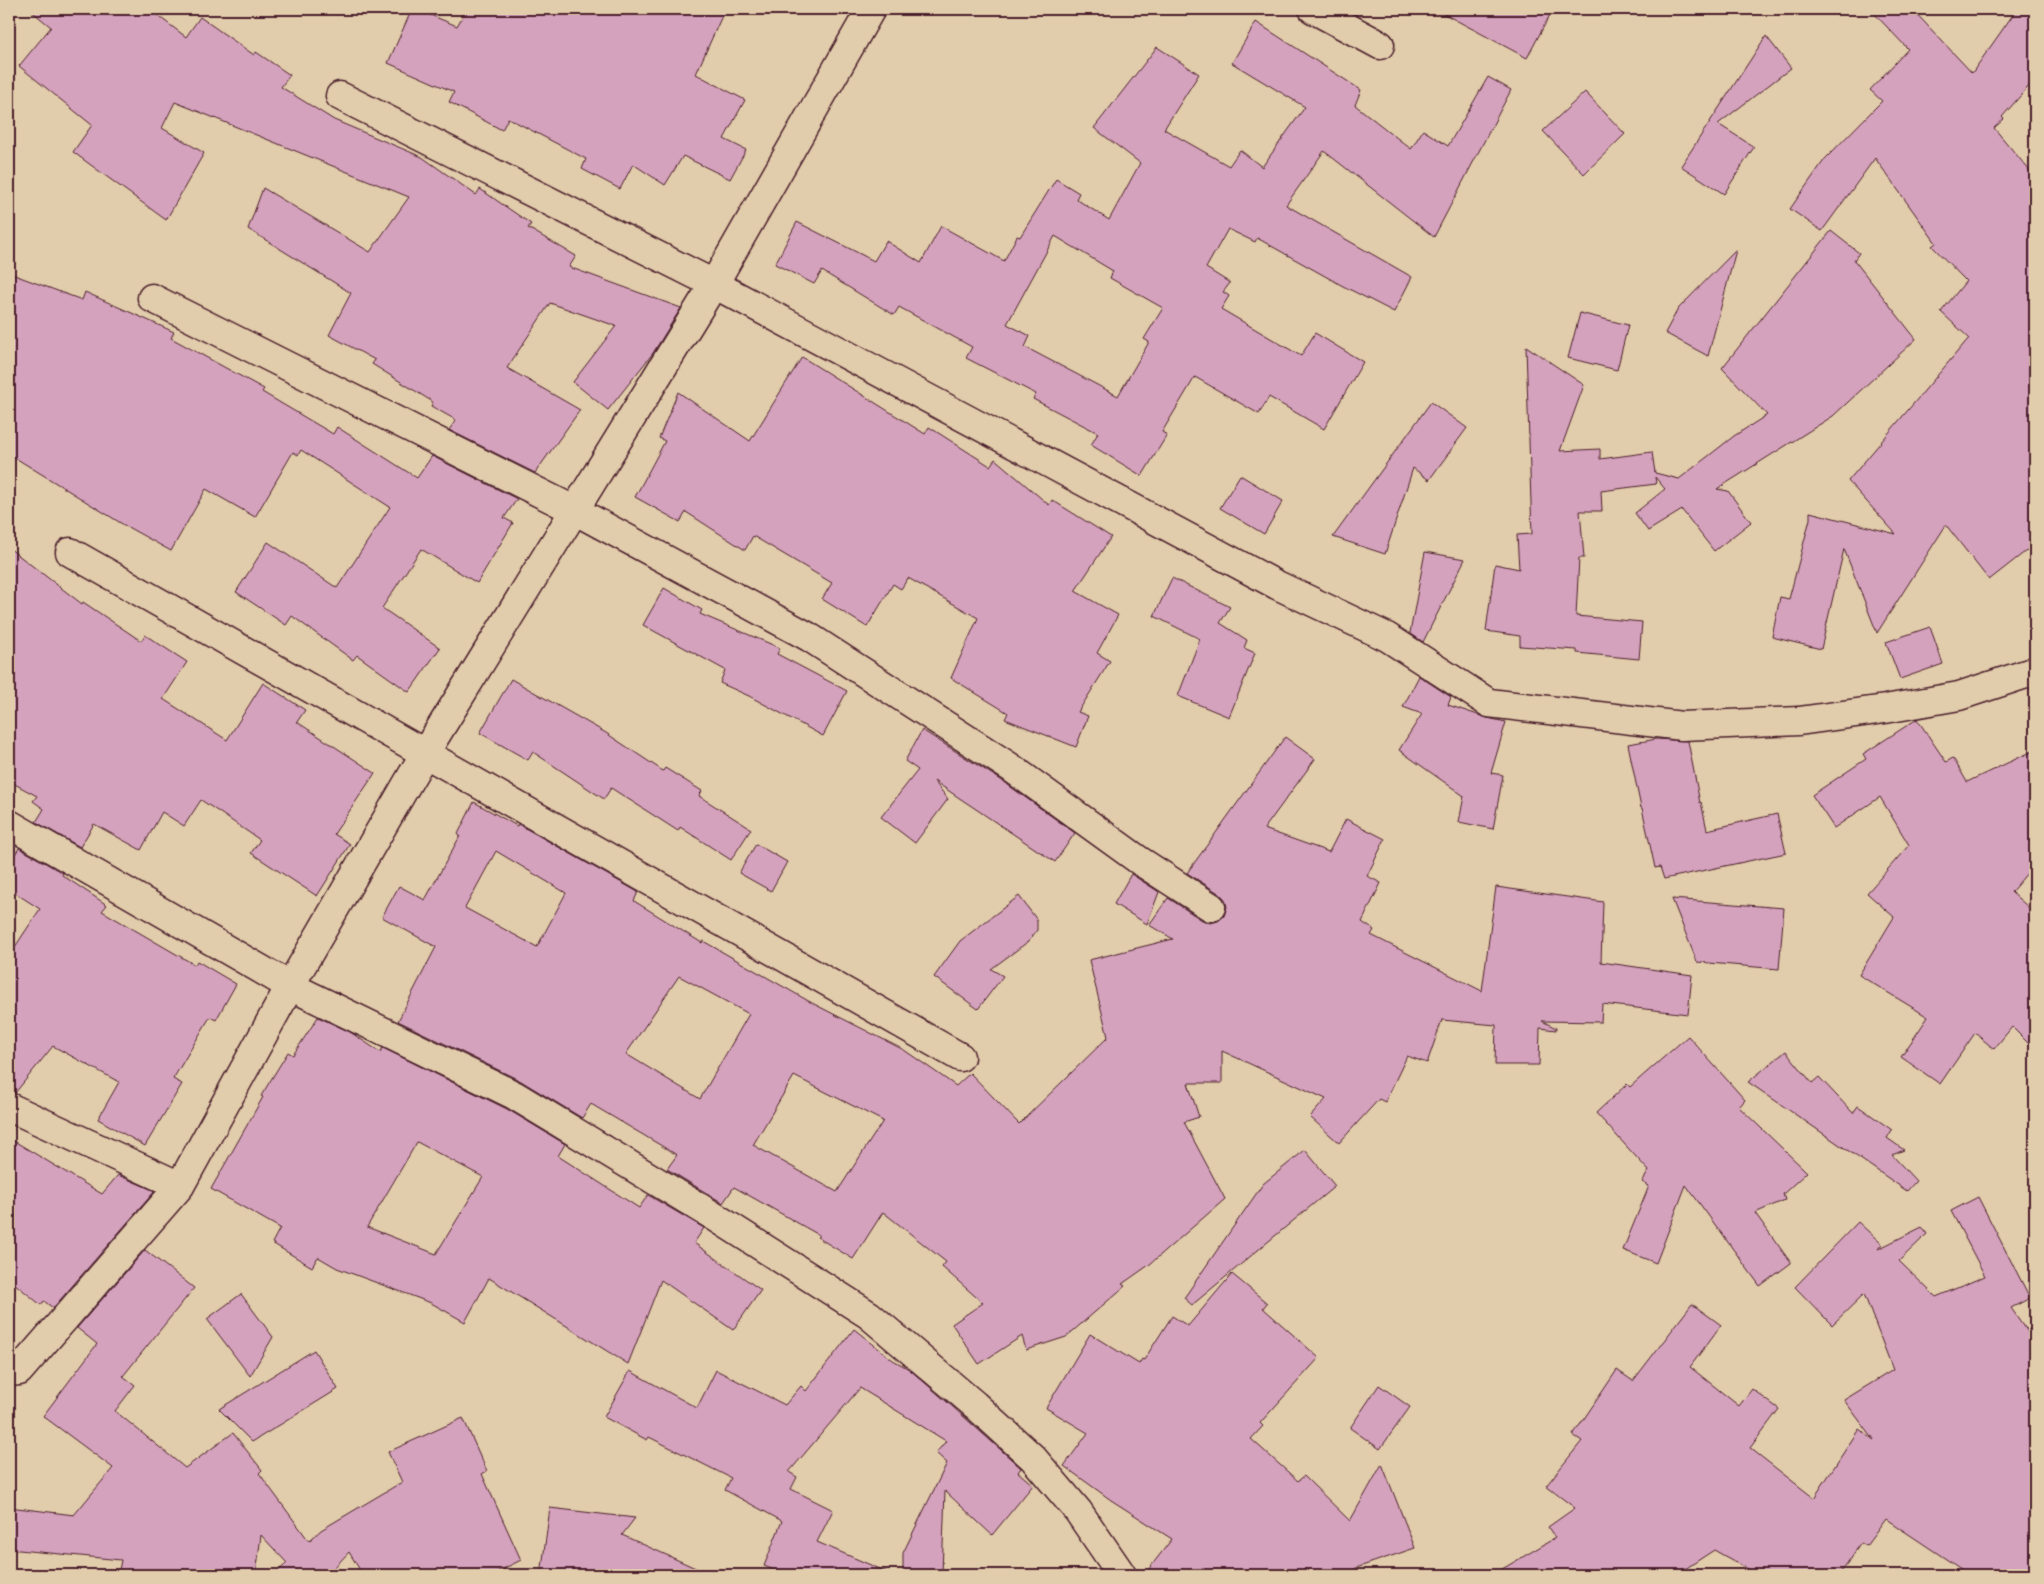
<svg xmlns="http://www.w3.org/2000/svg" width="2044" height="1584" font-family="Mali,sans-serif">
<rect width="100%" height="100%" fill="#e1ccab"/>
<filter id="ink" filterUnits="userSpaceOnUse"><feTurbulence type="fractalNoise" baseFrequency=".02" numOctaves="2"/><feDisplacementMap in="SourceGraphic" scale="10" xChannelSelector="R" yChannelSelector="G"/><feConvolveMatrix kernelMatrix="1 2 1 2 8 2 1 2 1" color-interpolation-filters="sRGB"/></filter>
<g filter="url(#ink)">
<path fill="#d5a2bd" stroke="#4a1f2b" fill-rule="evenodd" d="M 29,9 L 149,9 L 186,37 L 200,17 L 254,55 L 256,52 L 290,75 L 281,87 L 334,120 L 422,157 L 476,195 L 480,189 L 531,224 L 528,228 L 576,256 L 569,267 L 681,308 L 653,353 L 608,410 L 573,382 L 616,326 L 550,303 L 507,368 L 580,410 L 535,473 L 449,430 L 456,420 L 431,406 L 433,402 L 372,364 L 375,360 L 329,335 L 351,293 L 248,229 L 263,188 L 370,252 L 409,197 L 175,102 L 162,128 L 204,153 L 166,220 L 73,152 L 92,125 L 19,66 L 51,27 Z
M 412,9 L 416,9 L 457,26 L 467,9 L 725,9 L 696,74 L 745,100 L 724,139 L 746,150 L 730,179 L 683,156 L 665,185 L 633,164 L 620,189 L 582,169 L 586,159 L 508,118 L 502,130 L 449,102 L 454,92 L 388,63 Z
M 1435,9 L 1553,9 L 1527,58 Z
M 1870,9 L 1912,9 L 1972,73 L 2017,9 L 2035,9 L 2035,79 L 2002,117 L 2004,119 L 1994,128 L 2035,177 L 2035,544 L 1989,580 L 1946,525 L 1877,633 L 1844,549 L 1821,649 L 1772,637 L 1780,597 L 1789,599 L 1810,519 L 1810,512 L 1896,534 L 1848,481 L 1969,338 L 1941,312 L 1966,281 L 1932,246 L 1936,243 L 1875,158 L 1822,231 L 1790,209 L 1825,159 L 1882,101 L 1870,90 L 1908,49 Z
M 1256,22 L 1361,90 L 1355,105 L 1411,149 L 1423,130 L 1448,146 L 1488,77 L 1511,90 L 1434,237 L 1324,151 L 1286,205 L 1412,277 L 1394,312 L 1341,285 L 1257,238 L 1255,242 L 1228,229 L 1206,268 L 1230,283 L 1223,292 L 1229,296 L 1221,309 L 1301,356 L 1315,333 L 1363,362 L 1324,429 L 1269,397 L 1259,414 L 1195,377 L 1162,432 L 1167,435 L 1142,476 L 1091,445 L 1098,433 L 1033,399 L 1036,394 L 966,358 L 972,347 L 899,307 L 894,315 L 822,271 L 814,284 L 775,264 L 797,222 L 874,261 L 886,241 L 921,263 L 941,226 L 1004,261 L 1017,236 L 1020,237 L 1056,179 L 1079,193 L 1076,199 L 1109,220 L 1140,163 L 1094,128 L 1157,47 L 1199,74 L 1164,129 L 1229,166 L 1240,150 L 1262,167 L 1305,107 L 1232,63 ZM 1055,236 L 1113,271 L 1110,278 L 1163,308 L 1144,339 L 1149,342 L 1118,396 L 1025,347 L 1030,336 L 1007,324 Z
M 1766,36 L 1791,68 L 1718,124 L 1754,147 L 1724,194 L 1681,166 Z
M 1585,92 L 1625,134 L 1584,174 L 1543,131 Z
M 1831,231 L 1859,253 L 1854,260 L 1916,339 L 1833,416 L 1717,489 L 1728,491 L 1751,522 L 1714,551 L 1682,510 L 1648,531 L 1635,513 L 1665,489 L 1655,477 L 1656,484 L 1601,491 L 1602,511 L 1580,511 L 1584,558 L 1579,558 L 1576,616 L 1642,622 L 1639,659 L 1577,653 L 1577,650 L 1520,646 L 1520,636 L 1486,631 L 1495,564 L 1519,569 L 1517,535 L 1532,534 L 1526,346 L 1584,385 L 1560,451 L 1600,449 L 1600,459 L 1652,452 L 1655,473 L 1679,479 L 1734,436 L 1767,415 L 1722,368 Z
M 1736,250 L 1708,356 L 1665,333 L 1678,309 Z
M 9,273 L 82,300 L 85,292 L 174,332 L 171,338 L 264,389 L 262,392 L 333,434 L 337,427 L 417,478 L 432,456 L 517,499 L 504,518 L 513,523 L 477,583 L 421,549 L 382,608 L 440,648 L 409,692 L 357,655 L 353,660 L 292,616 L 286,625 L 236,592 L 268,542 L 337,588 L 390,507 L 301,450 L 298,455 L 293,452 L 255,517 L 206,489 L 171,551 L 124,525 L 9,454 Z
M 1580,313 L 1628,325 L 1617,370 L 1568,358 Z
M 802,357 L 925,434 L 929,427 L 990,466 L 995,459 L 1049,505 L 1052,500 L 1111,537 L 1075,591 L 1118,615 L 1097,653 L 1110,661 L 1078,712 L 1088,716 L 1076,747 L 1005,719 L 1008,713 L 951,678 L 978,618 L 908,578 L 901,589 L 893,584 L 867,627 L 822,599 L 832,583 L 753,536 L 745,550 L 686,512 L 680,522 L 635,497 L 665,441 L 659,438 L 678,392 L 750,441 Z
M 1431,402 L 1467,428 L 1429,480 L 1413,468 L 1385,554 L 1333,537 Z
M 1240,475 L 1283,501 L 1264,534 L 1220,508 Z
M 9,548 L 82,604 L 83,602 L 141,641 L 145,635 L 187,662 L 163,699 L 227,740 L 263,683 L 305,710 L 297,722 L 375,773 L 334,834 L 350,844 L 317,896 L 251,853 L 260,840 L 201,800 L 184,826 L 162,812 L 141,850 L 94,824 L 80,847 L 36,822 L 44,809 L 33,801 L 37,796 L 9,781 Z
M 1425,552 L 1465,559 L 1423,642 L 1410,633 Z
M 1172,578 L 1230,607 L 1220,623 L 1247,640 L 1244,648 L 1255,653 L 1229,717 L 1178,696 L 1200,639 L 1154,616 Z
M 664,588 L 702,610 L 700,614 L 780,648 L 777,654 L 847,691 L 823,736 L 749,696 L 720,683 L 725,670 L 643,625 Z
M 1930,627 L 1943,664 L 1900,679 L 1886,642 Z
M 1419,676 L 1451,697 L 1448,705 L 1487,718 L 1506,722 L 1491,773 L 1503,775 L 1493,829 L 1459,822 L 1464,796 L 1399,750 L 1422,714 L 1403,707 Z
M 511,679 L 606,733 L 663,771 L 665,768 L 702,791 L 699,796 L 751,829 L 731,860 L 680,827 L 678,831 L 611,788 L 604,799 L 533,752 L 528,760 L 480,733 Z
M 1917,719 L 1946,762 L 1953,758 L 1967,782 L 2035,750 L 2035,864 L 2011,892 L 2035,913 L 2035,1050 L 2012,1027 L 1994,1049 L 1975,1033 L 1940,1084 L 1901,1057 L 1928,1017 L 1859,975 L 1894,917 L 1867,893 L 1909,845 L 1880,797 L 1834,828 L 1812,795 L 1866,759 L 1863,754 Z
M 922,730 L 1001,780 L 1075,833 L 1055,862 L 934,781 L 948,799 L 915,843 L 881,817 L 918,770 L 905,761 Z
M 1285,737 L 1315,759 L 1264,829 L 1329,852 L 1346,819 L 1385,839 L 1367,876 L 1381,883 L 1362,922 L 1374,930 L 1371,935 L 1482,991 L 1496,887 L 1603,902 L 1601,962 L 1692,975 L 1688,1014 L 1602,1004 L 1601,1022 L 1542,1021 L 1556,1028 L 1556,1030 L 1540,1028 L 1539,1065 L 1495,1065 L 1496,1025 L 1442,1020 L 1427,1063 L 1407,1056 L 1385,1102 L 1379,1099 L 1339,1143 L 1310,1117 L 1326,1099 L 1222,1051 L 1222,1083 L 1188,1083 L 1199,1117 L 1184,1122 L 1225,1199 L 1149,1265 L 1122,1284 L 1125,1286 L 1066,1337 L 1026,1350 L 1022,1336 L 979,1364 L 952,1324 L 983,1303 L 942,1267 L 946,1262 L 883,1212 L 853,1259 L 817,1237 L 819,1235 L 734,1187 L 723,1203 L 667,1169 L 677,1155 L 591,1104 L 582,1118 L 521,1081 L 398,1021 L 436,947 L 382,917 L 399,886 L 425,900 L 460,836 L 458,834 L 474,802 L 517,826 L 518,824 L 638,892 L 634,901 L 702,943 L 703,941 L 812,1003 L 904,1050 L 956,1086 L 970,1073 L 1019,1124 L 1108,1037 L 1089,960 L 1173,939 L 1149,925 L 1168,898 L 1202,920 L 1210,923 L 1218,921 L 1224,916 L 1227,907 L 1225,899 L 1220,894 L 1187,873 ZM 496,851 L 566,893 L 537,947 L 465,908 ZM 679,976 L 749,1014 L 700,1099 L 626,1054 ZM 794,1076 L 883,1121 L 837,1192 L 753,1145 Z
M 1657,739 L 1688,741 L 1700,803 L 1701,802 L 1707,830 L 1777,814 L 1786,853 L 1664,879 L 1660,867 L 1655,868 L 1642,808 L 1641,808 L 1628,744 Z
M 756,844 L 787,862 L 771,891 L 739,873 Z
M 19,848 L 63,873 L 62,875 L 107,905 L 102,911 L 195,965 L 197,961 L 236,984 L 216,1020 L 210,1017 L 173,1079 L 182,1084 L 145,1146 L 98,1119 L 119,1082 L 53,1046 L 15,1093 L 9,1092 L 9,956 L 40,909 L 9,889 L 9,864 Z
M 1131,874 L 1159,892 L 1147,924 L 1114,904 Z
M 1019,896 L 1037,920 L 1037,930 L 1029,941 L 991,969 L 1003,976 L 978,1009 L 934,977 L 960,941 Z
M 1672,899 L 1784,908 L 1779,969 L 1697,962 Z
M 318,1017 L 350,1032 L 380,1052 L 383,1048 L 507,1109 L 565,1144 L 558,1156 L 639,1208 L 648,1195 L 704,1228 L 694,1243 L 761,1290 L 733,1330 L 661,1280 L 628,1364 L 489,1278 L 465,1322 L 431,1303 L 337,1268 L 318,1257 L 312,1267 L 272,1243 L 280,1228 L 211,1189 L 263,1097 L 261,1096 L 288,1052 L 293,1055 ZM 417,1142 L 483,1177 L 436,1254 L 367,1227 Z
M 1688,1036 L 1745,1100 L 1739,1107 L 1807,1172 L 1783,1194 L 1785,1200 L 1755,1213 L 1791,1263 L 1760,1286 L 1686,1185 L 1656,1263 L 1623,1250 L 1649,1186 L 1642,1182 L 1649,1171 L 1596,1113 L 1627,1084 L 1630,1087 Z
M 1786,1051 L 1812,1083 L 1819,1077 L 1853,1113 L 1858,1106 L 1892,1130 L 1887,1138 L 1904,1150 L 1892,1155 L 1916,1181 L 1907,1191 L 1748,1082 Z
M 9,1138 L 102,1194 L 118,1175 L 155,1191 L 53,1308 L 44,1301 L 41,1305 L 9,1279 Z
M 1305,1150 L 1335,1186 L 1192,1305 L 1184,1298 L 1263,1184 Z
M 1978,1197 L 2030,1298 L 2011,1308 L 2035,1342 L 2035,1575 L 1970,1575 L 1886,1519 L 1866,1546 L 1861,1543 L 1839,1575 L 1759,1575 L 1714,1550 L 1676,1575 L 1492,1575 L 1555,1538 L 1548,1527 L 1575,1508 L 1546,1486 L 1582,1441 L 1573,1435 L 1617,1370 L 1633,1381 L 1692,1304 L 1721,1325 L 1690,1367 L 1739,1406 L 1752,1389 L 1779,1409 L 1750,1448 L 1814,1498 L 1859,1429 L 1874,1440 L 1844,1400 L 1893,1370 L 1864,1294 L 1832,1325 L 1795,1287 L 1858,1222 L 1882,1244 L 1878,1249 L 1922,1227 L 1927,1234 L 1899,1261 L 1936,1297 L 1985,1276 L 1951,1211 Z
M 145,1250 L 194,1288 L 123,1376 L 135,1385 L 115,1411 L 185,1468 L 233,1433 L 262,1470 L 259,1473 L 309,1541 L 321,1530 L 402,1482 L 388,1452 L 463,1418 L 487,1471 L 482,1474 L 521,1560 L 491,1575 L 363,1575 L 349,1552 L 331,1571 L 334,1575 L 274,1575 L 287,1563 L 261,1535 L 256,1575 L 118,1575 L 121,1560 L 9,1549 L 9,1507 L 74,1515 L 113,1468 L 43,1416 L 97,1344 L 77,1328 Z
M 1232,1274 L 1267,1303 L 1263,1308 L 1319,1358 L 1260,1423 L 1263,1426 L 1251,1439 L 1298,1481 L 1304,1476 L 1350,1521 L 1382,1464 L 1415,1548 L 1356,1568 L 1348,1575 L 1144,1575 L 1172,1539 L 1111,1500 L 1064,1466 L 1088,1433 L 1046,1408 L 1090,1334 L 1139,1364 L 1142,1359 L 1144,1360 L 1172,1316 L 1188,1326 Z
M 241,1294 L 273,1337 L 250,1376 L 207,1319 Z
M 854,1329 L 893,1360 L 909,1369 L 954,1408 L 1021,1468 L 1018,1472 L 1033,1485 L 992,1535 L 945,1491 L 942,1574 L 903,1572 L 903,1553 L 947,1463 L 936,1453 L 946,1441 L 860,1388 L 789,1472 L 797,1477 L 791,1489 L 833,1510 L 817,1542 L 894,1575 L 787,1575 L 764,1566 L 782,1521 L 725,1490 L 731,1478 L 649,1437 L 647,1440 L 604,1417 L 630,1371 L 697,1408 L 716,1370 L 785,1405 L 801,1386 L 806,1391 Z
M 314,1350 L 338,1389 L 252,1442 L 219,1409 Z
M 1379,1385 L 1410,1407 L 1380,1449 L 1350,1428 Z
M 550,1508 L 635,1518 L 622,1535 L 711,1575 L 541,1575 Z"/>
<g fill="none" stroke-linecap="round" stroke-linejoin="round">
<g stroke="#4a1f2b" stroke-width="31">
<path id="minor" d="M 1313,9 L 1380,45
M 340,96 L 714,284 L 1277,585 L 1387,637 L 1489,703 L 1682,726 L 1799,721 L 1885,709 L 1959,696 L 2035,671
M 152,298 L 574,510 L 809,637 L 1010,767 L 1140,861 L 1211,907
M 70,552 L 960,1057
M 9,824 L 290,986 L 514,1095 L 712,1215 L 869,1315 L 975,1405 L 1033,1458 L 1078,1511 L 1122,1575
M 9,1107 L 180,1186
M 9,1372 L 19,1371 L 180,1186 L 290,986 L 425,753 L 714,284 L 871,9"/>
</g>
<use href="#minor" stroke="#e1ccab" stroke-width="28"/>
</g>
</g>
<rect width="2044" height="1584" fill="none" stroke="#e1ccab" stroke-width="30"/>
<rect x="15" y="15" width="2014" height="1554" fill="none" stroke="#4a1f2b" stroke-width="2" filter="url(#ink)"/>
</svg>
